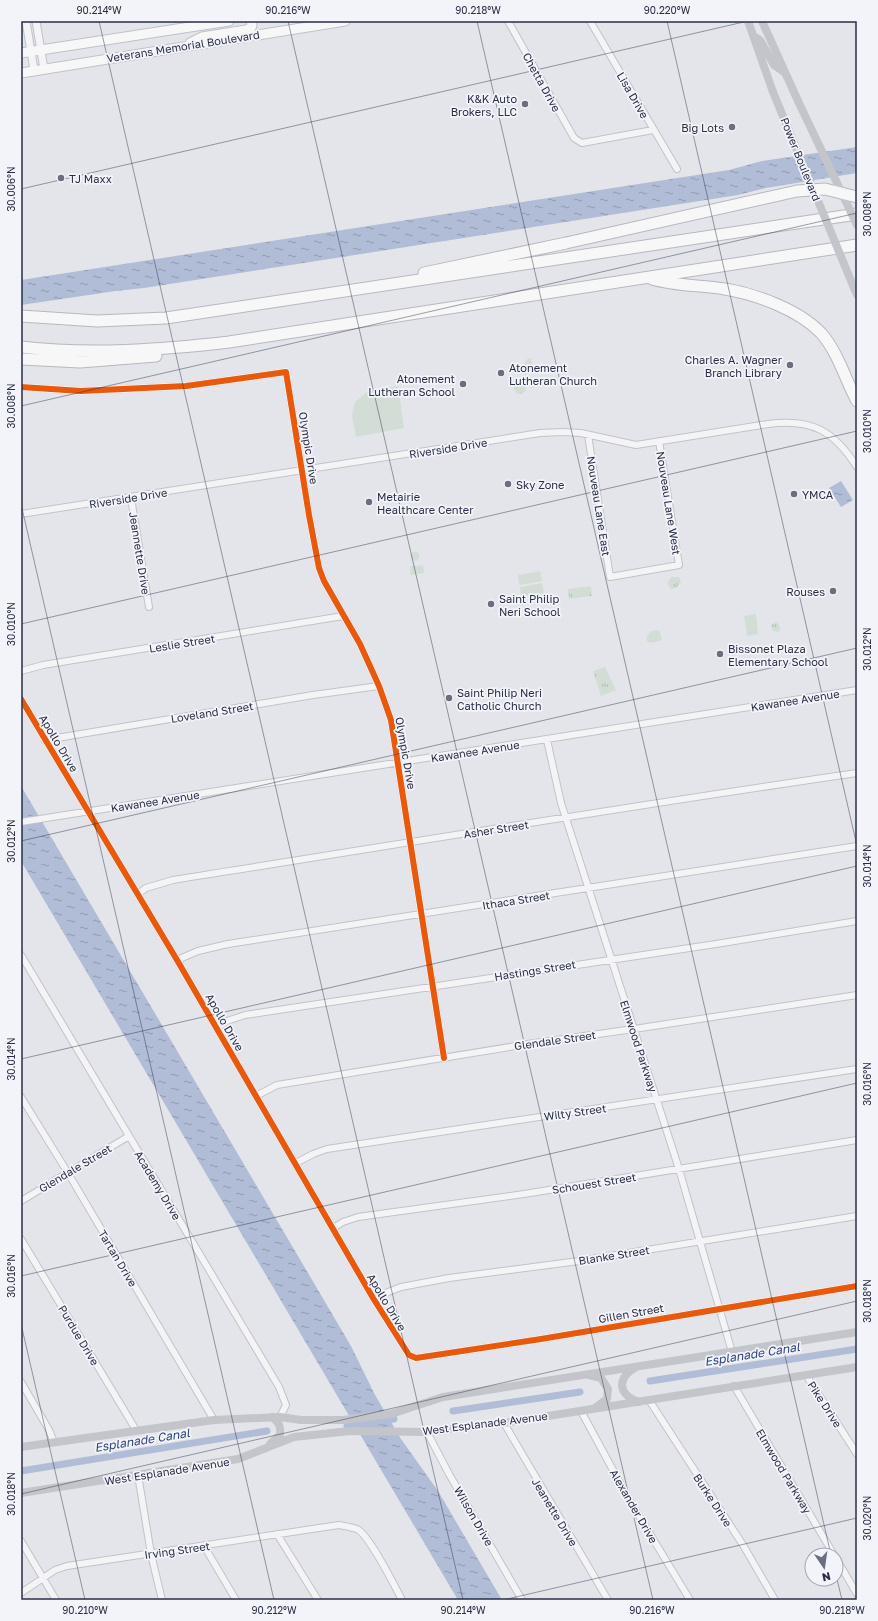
<svg xmlns="http://www.w3.org/2000/svg" width="878" height="1621" font-family="'Golos Text',sans-serif">
<defs>
<pattern id="park-tufts" width="24" height="20" patternUnits="userSpaceOnUse"><rect width="24" height="20" fill="#d2ddd5"/><path d="M3 7l-1-3M5 7V3M7 7l1-3M15 17l-1-3M17 17v-4M19 17l1-3" fill="none" stroke="#b4beb8"/></pattern>
<pattern id="water-ripples" width="26" height="14" patternUnits="userSpaceOnUse"><rect width="26" height="14" fill="#b1bcd6"/><path d="M2 4q2-2 4 0t4 0M15 11q2-2 4 0t4 0" fill="none" stroke="#9099af"/></pattern>
</defs>
<rect width="100%" height="100%" fill="#e4e5ea"/>
<path fill="url(#park-tufts)" d="M 531,358 L 533,367 L 532,371 L 525,375 L 522,372 L 524,364 L 527,359 Z
M514 388a6 6 0 1 1 12 0a6 6 0 1 1-12 0Z
M410.5 556a4.5 4.5 0 1 1 9 0a4.5 4.5 0 1 1-9 0Z
M 423,565 L 424,573 L 411,575 L 410,567 Z
M 671,577 L 679,577 L 681,582 L 676,588 L 671,589 L 668,585 L 668,582 Z
M 591,586 L 592,596 L 569,599 L 568,589 Z
M 777,622 L 780,627 L 779,632 L 773,631 L 771,625 Z
M 659,630 L 662,639 L 660,641 L 650,643 L 647,641 L 647,636 L 651,631 Z
M 605,667 L 616,690 L 601,696 L 593,671 Z"/>
<path fill="#d2ddd5" d="M 398,386 L 404,428 L 356,437 L 352,416 L 355,402 L 368,391 Z
M 540,571 L 542,581 L 519,585 L 518,575 Z
M 542,583 L 544,593 L 521,597 L 520,587 Z
M 756,614 L 758,634 L 747,636 L 744,616 Z"/>
<path fill="url(#water-ripples)" d="M 857,147 L 857,173 L 766,188 L 738,195 L 144,288 L 116,291 L 21,305 L 21,280 L 729,170 L 762,161 Z
M 841,481 L 853,500 L 841,507 L 829,488 Z
M 21,786 L 351,1346 L 375,1395 L 401,1439 L 438,1491 L 502,1600 L 458,1600 L 21,861 Z"/>
<g fill="none" stroke-linecap="round" stroke-linejoin="round">
<path stroke="#b1bcd6" stroke-width="7" d="M 650,1381 L 857,1349
M 453,1411 L 580,1392
M 381,1421 L 394,1419
M 347,1426 L 363,1424
M 21,1471 L 267,1431"/>
<g stroke="#c2c3c8" stroke-width="8">
<path id="minor" d="M 508,21 L 574,138 L 582,143 L 653,130
M 590,21 L 677,169
M 21,387 L 81,391 L 186,386 L 286,372 L 309,515 L 319,568 L 324,581 L 360,644 L 379,686 L 391,720 L 444,1058
M 588,435 L 610,577 L 679,565 L 659,441
M 131,498 L 149,607
M 21,514 L 540,433 L 563,432 L 581,433 L 636,445 L 768,424 C 812,418 834,431 857,467
M 21,671 L 43,665 L 343,616
M 21,699 L 177,960 L 373,1298 L 409,1355 L 416,1358 L 541,1339 L 857,1286
M 45,740 L 313,695 L 379,686
M 547,740 L 561,803 L 679,1169 L 732,1352
M 21,822 L 857,690
M 138,894 L 146,888 L 173,880 C 401,844 629,806 857,773
M 21,955 L 279,1387 L 286,1405 L 280,1417
M 177,960 L 198,951 L 228,944 L 857,846
M 217,1028 L 227,1021 L 245,1015 L 716,944 L 857,921
M 256,1096 L 277,1085 L 534,1043 L 634,1029 L 857,995
M 21,1097 L 68,1173 L 214,1420
M 296,1163 L 313,1154 L 327,1149 L 857,1069
M 21,1201 L 129,1136
M 333,1228 L 343,1222 L 358,1217 L 524,1194 L 857,1140
M 21,1239 L 136,1430
M 373,1298 L 401,1287 L 449,1278 L 579,1261 L 857,1216
M 806,1375 L 857,1454
M 21,1382 L 49,1430 L 54,1442
M 734,1386 L 834,1555
M 649,1400 L 743,1545 L 775,1600
M 581,1411 L 627,1496 L 690,1600
M 504,1423 L 608,1600
M 427,1432 L 449,1474 L 522,1600
M 138,1475 L 151,1554 L 162,1600
M 277,1534 L 318,1600
M 21,1541 L 56,1600
M 204,1546 L 236,1600
M 836,1558 L 857,1594
M 21,1593 L 55,1570 L 67,1566 L 339,1525 C 344,1526 351,1527 357,1529 C 370,1536 394,1585 402,1600"/>
</g>
<g stroke="#c2c3c8" stroke-width="9">
<path id="tertiary" d="M 26,21 L 34,70
M 36,21 L 44,69"/>
</g>
<g stroke="#c0c2c8" stroke-width="11">
<path id="primary" d="M 190,43 L 202,37 L 246,30 L 251,28 L 252,25 L 251,21
M 21,53 L 229,21
M 21,73 L 345,21"/>
</g>
<g stroke="#b7b8bf" stroke-width="13">
<path id="motorway" d="M 424,273 L 566,243
M 652,279 C 675,286 701,285 725,289 C 756,294 799,310 821,333 C 838,352 845,379 857,401
M 21,316 L 97,321 L 166,318 L 857,214
M 21,347 C 90,355 160,350 229,342 L 857,245
M 21,359 L 80,362 L 156,356"/>
</g>
<use href="#minor" stroke="#f4f4f6" stroke-width="6"/>
<use href="#tertiary" stroke="#f4f4f6" stroke-width="7"/>
<path stroke="#c4c5cb" stroke-width="8" d="M 748,21 L 773,92
M 762,21 L 798,101
M 757,38 L 760,40 L 774,65 L 784,72
M 854,288 L 857,295
M 636,1367 C 617,1378 617,1394 639,1402
M 589,1375 L 601,1378 L 608,1389 L 607,1399 L 595,1408
M 270,1444 L 280,1435 C 281,1426 279,1423 272,1417
M 21,1447 L 214,1420 L 280,1417 L 301,1420 L 343,1420 L 391,1414 L 443,1397 L 857,1332
M 21,1493 L 238,1459 L 294,1437 L 350,1431 L 427,1432 L 504,1423 L 857,1367"/>
<use href="#primary" stroke="#f7f7f8" stroke-width="9"/>
<use href="#motorway" stroke="#f7f7f8" stroke-width="11"/>
<g stroke="#b7b8bf" stroke-width="13" stroke-linecap="butt">
<path id="motorway-bridge" d="M 566,243 L 797,191 L 825,189 L 857,197"/>
</g>
<path stroke="#c4c5cb" stroke-width="8" d="M 773,92 L 854,288
M 798,101 L 857,225"/>
<use href="#motorway-bridge" stroke="#f7f7f8" stroke-width="11"/>
<g stroke="#f2f4f9" stroke-width="8">
<path id="cycleway" d="M 21,387 L 81,391 L 186,386 L 286,372 L 309,515 L 319,568 L 324,581 L 360,644 L 379,686 L 391,720 L 444,1058
M 21,699 L 177,960 L 373,1298 L 409,1355 L 416,1358 L 541,1339 L 857,1286"/>
</g>
<use href="#cycleway" stroke="#e8590c" stroke-width="6"/>
</g>
<path fill="none" stroke="#292e45" stroke-width="1" stroke-opacity="0.45" d="M 99,21 L 463,1600M 288,21 L 653,1600M 477,21 L 831,1555M 667,21 L 857,846M 856,21 L 857,26M 21,189 L 748,21M 21,406 L 857,213M 21,504 L 274,1600M 21,624 L 857,431M 21,841 L 857,648M 21,1059 L 857,866M 21,1276 L 857,1083M 21,1324 L 85,1600M 21,1494 L 857,1301M 836,1575 L 842,1600M 503,1600 L 857,1518"/>
<g fill="#6a6e7f" stroke="#f2f4f9" stroke-width="1.5">
<circle cx="525" cy="104" r="4"/>
<circle cx="732" cy="127" r="4"/>
<circle cx="61" cy="178" r="4"/>
<circle cx="790" cy="365" r="4"/>
<circle cx="501" cy="373" r="4"/>
<circle cx="463" cy="384" r="4"/>
<circle cx="508" cy="484" r="4"/>
<circle cx="794" cy="494" r="4"/>
<circle cx="369" cy="502" r="4"/>
<circle cx="833" cy="591" r="4"/>
<circle cx="491" cy="604" r="4"/>
<circle cx="720" cy="654" r="4"/>
<circle cx="449" cy="698" r="4"/>
</g>
<g text-anchor="middle" dominant-baseline="central" stroke-width="3.5" stroke-linejoin="round" paint-order="stroke">
<g font-size="11" fill="#292e45" stroke="#f2f4f9">
<text transform="translate(183 46) rotate(-9)">Veterans Memorial Boulevard</text>
<text transform="translate(542 82) rotate(61)">Chetta Drive</text>
<text transform="translate(633 95) rotate(60)">Lisa Drive</text>
<text transform="translate(801 159) rotate(68)">Power Boulevard</text>
<text transform="translate(309 448) rotate(81)">Olympic Drive</text>
<text transform="translate(448 448) rotate(-9)">Riverside Drive</text>
<text transform="translate(128 498) rotate(-9)">Riverside Drive</text>
<text transform="translate(669 503) rotate(81)">Nouveau Lane West</text>
<text transform="translate(599 506) rotate(81)">Nouveau Lane East</text>
<text transform="translate(140 553) rotate(81)">Jeannette Drive</text>
<text transform="translate(182 643) rotate(-9)">Leslie Street</text>
<text transform="translate(795 700) rotate(-9)">Kawanee Avenue</text>
<text transform="translate(212 712) rotate(-9)">Loveland Street</text>
<text transform="translate(59 743) rotate(59)">Apollo Drive</text>
<text transform="translate(475 751) rotate(-9)">Kawanee Avenue</text>
<text transform="translate(406 753) rotate(80)">Olympic Drive</text>
<text transform="translate(155 801) rotate(-9)">Kawanee Avenue</text>
<text transform="translate(496 829) rotate(-9)">Asher Street</text>
<text transform="translate(516 900) rotate(-9)">Ithaca Street</text>
<text transform="translate(535 970) rotate(-9)">Hastings Street</text>
<text transform="translate(225 1022) rotate(60)">Apollo Drive</text>
<text transform="translate(555 1040) rotate(-8)">Glendale Street</text>
<text transform="translate(639 1046) rotate(72)">Elmwood Parkway</text>
<text transform="translate(575 1112) rotate(-8)">Wilty Street</text>
<text transform="translate(75 1168) rotate(-31)">Glendale Street</text>
<text transform="translate(594 1183) rotate(-9)">Schouest Street</text>
<text transform="translate(158 1185) rotate(59)">Academy Drive</text>
<text transform="translate(614 1255) rotate(-9)">Blanke Street</text>
<text transform="translate(118 1258) rotate(59)">Tartan Drive</text>
<text transform="translate(387 1302) rotate(59)">Apollo Drive</text>
<text transform="translate(631 1313) rotate(-10)">Gillen Street</text>
<text transform="translate(79 1335) rotate(59)">Purdue Drive</text>
<text transform="translate(825 1404) rotate(57)">Pike Drive</text>
<text transform="translate(485 1423) rotate(-7)">West Esplanade Avenue</text>
<text transform="translate(167 1471) rotate(-9)">West Esplanade Avenue</text>
<text transform="translate(784 1471) rotate(59)">Elmwood Parkway</text>
<text transform="translate(713 1500) rotate(57)">Burke Drive</text>
<text transform="translate(634 1506) rotate(60)">Alexander Drive</text>
<text transform="translate(555 1512) rotate(59)">Jeanette Drive</text>
<text transform="translate(474 1516) rotate(60)">Wilson Drive</text>
<text transform="translate(177 1550) rotate(-8)">Irving Street</text>
</g>
<g font-size="11" fill="#292e45" stroke="#f2f4f9" text-anchor="start">
<text x="517" y="98" text-anchor="end">K&amp;K Auto<tspan x="517" dy="13">Brokers, LLC</tspan></text>
<text x="724" y="127" text-anchor="end">Big Lots</text>
<text x="69" y="178">TJ Maxx</text>
<text x="782" y="359" text-anchor="end">Charles A. Wagner<tspan x="782" dy="13">Branch Library</tspan></text>
<text x="509" y="367">Atonement<tspan x="509" dy="13">Lutheran Church</tspan></text>
<text x="455" y="378" text-anchor="end">Atonement<tspan x="455" dy="13">Lutheran School</tspan></text>
<text x="516" y="484">Sky Zone</text>
<text x="802" y="494">YMCA</text>
<text x="377" y="496">Metairie<tspan x="377" dy="13">Healthcare Center</tspan></text>
<text x="825" y="591" text-anchor="end">Rouses</text>
<text x="499" y="598">Saint Philip<tspan x="499" dy="13">Neri School</tspan></text>
<text x="728" y="648">Bissonet Plaza<tspan x="728" dy="13">Elementary School</tspan></text>
<text x="457" y="692">Saint Philip Neri<tspan x="457" dy="13">Catholic Church</tspan></text>
</g>
<g font-size="12" font-style="italic" fill="#2f437d" stroke="#f2f4f9">
<text transform="translate(752 1354) rotate(-9)">Esplanade Canal</text>
<text transform="translate(142 1440) rotate(-9)">Esplanade Canal</text>
</g>
</g>
<rect width="878" height="1621" fill="none" stroke="#f2f4f9" stroke-width="44"/>
<g transform="translate(824 1567) rotate(167)"><circle r="19" fill="#f2f4f9" stroke="#a2a5b1"/>
<path d="M0-3L7 15L0 10L-7 15Z" fill="#6a6e7f"/>
<text y="-6" font-size="11" font-weight="bold" text-anchor="middle" fill="#292e45">N</text>
</g>
<rect x="22" y="22" width="834" height="1577" fill="none" stroke="#292e45" stroke-width="1.5"/>
<g font-size="10" text-anchor="middle" fill="#292e45">
<text x="99" y="14">90.214°W</text>
<text x="288" y="14">90.216°W</text>
<text x="478" y="14">90.218°W</text>
<text x="667" y="14">90.220°W</text>
<text transform="translate(11 189) rotate(-90)" y="4">30.006°N</text>
<text transform="translate(867 214) rotate(-90)" y="4">30.008°N</text>
<text transform="translate(11 406) rotate(-90)" y="4">30.008°N</text>
<text transform="translate(867 431) rotate(-90)" y="4">30.010°N</text>
<text transform="translate(11 624) rotate(-90)" y="4">30.010°N</text>
<text transform="translate(867 649) rotate(-90)" y="4">30.012°N</text>
<text transform="translate(11 841) rotate(-90)" y="4">30.012°N</text>
<text transform="translate(867 866) rotate(-90)" y="4">30.014°N</text>
<text transform="translate(11 1059) rotate(-90)" y="4">30.014°N</text>
<text transform="translate(867 1084) rotate(-90)" y="4">30.016°N</text>
<text transform="translate(11 1276) rotate(-90)" y="4">30.016°N</text>
<text transform="translate(867 1301) rotate(-90)" y="4">30.018°N</text>
<text transform="translate(11 1494) rotate(-90)" y="4">30.018°N</text>
<text transform="translate(867 1518) rotate(-90)" y="4">30.020°N</text>
<text x="85" y="1614">90.210°W</text>
<text x="274" y="1614">90.212°W</text>
<text x="463" y="1614">90.214°W</text>
<text x="652" y="1614">90.216°W</text>
<text x="842" y="1614">90.218°W</text>
</g>
</svg>
